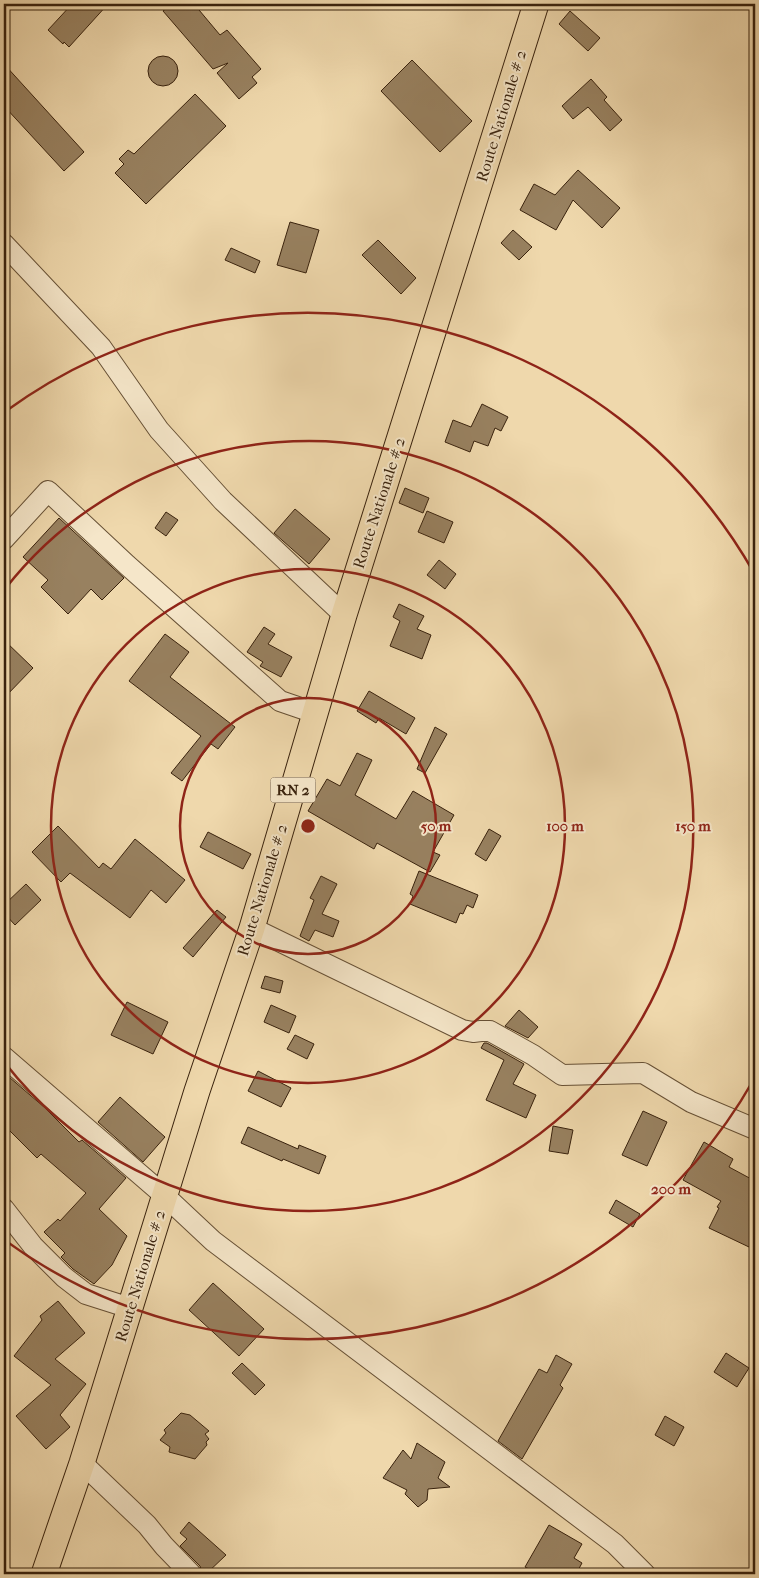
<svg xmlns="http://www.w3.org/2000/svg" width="759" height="1578" font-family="'IM FELL French Canon',serif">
<rect width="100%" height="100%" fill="#efd8ac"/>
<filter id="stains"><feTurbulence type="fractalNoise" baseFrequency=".004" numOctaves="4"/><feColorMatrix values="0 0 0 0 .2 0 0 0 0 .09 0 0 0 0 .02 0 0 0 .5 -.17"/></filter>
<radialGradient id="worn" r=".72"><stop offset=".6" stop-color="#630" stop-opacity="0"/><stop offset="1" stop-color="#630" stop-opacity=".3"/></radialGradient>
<path fill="#988160" stroke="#39220d" d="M 72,4 L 108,4 L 69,47 L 64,42 L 63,44 L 48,30 Z
M 172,4 L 194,4 L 220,35 L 227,30 L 261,69 L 252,77 L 257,83 L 239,99 L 217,73 L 228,63 L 213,69 L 163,11 Z
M 570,11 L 600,38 L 588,51 L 559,24 Z
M148 71a15 15 0 1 1 30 0a15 15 0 1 1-30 0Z
M 412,60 L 472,121 L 440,152 L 381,91 Z
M 4,64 L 84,152 L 64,171 L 4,106 Z
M 591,79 L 607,97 L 604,100 L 622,120 L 610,131 L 588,107 L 573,119 L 562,106 Z
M 195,94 L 226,126 L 146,204 L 115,173 L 124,164 L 119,159 L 128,150 L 134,154 Z
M 578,170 L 620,208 L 602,228 L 573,200 L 556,230 L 520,210 L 534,184 L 555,195 Z
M 290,222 L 319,230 L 306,273 L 277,265 Z
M 513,230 L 532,247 L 519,260 L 501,243 Z
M 378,240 L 416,278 L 401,294 L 362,255 Z
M 231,248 L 260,261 L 255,273 L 225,260 Z
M 482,404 L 508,417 L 501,431 L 495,428 L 488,446 L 474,441 L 470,452 L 445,442 L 453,420 L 471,427 Z
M 405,488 L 429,498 L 423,513 L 399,503 Z
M 295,509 L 330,539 L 309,564 L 274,533 Z
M 427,511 L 453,522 L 444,543 L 418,532 Z
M 166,512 L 178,520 L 166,536 L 155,528 Z
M 59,518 L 124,578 L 102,600 L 91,589 L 68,614 L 41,587 L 48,580 L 23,557 Z
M 439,560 L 456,574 L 445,589 L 427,575 Z
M 399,604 L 424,616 L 417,629 L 431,635 L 422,659 L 390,646 L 400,621 L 393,617 Z
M 264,627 L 275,634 L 268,644 L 292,657 L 281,677 L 260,666 L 263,662 L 247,652 Z
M 165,634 L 189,652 L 170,677 L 235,727 L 218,749 L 211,744 L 182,781 L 171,773 L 201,736 L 129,681 Z
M 4,640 L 33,668 L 4,698 Z
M 369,691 L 415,718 L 406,734 L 379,718 L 376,723 L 357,711 Z
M 435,727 L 447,734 L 425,773 L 417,769 Z
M 357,753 L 372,760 L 355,795 L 396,819 L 413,791 L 454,815 L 433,852 L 440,855 L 430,872 L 377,843 L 374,849 L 308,811 L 327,779 L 340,786 Z
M 58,826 L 99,868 L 103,863 L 111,869 L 135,839 L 185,880 L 166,903 L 151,890 L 130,918 L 70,873 L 61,882 L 32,852 Z
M 489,829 L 501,836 L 486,861 L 475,854 Z
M 208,832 L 251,854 L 243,869 L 200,847 Z
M 419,871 L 478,895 L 473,908 L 467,905 L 463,914 L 460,913 L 456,923 L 410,904 L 413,896 L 410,894 Z
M 321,876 L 337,884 L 322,914 L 339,921 L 333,937 L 315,930 L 309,941 L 300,936 L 314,900 L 310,898 Z
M 26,884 L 41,900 L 15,925 L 4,913 L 4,905 Z
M 217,910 L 226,917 L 193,957 L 183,948 Z
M 265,976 L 283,981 L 280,993 L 261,988 Z
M 127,1002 L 168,1022 L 153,1054 L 111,1035 Z
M 271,1005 L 296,1016 L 289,1033 L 264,1022 Z
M 519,1010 L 538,1027 L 528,1038 L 505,1026 Z
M 295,1035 L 314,1044 L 307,1059 L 287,1049 Z
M 484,1043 L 487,1043 L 524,1064 L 513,1084 L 536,1095 L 526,1118 L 486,1100 L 504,1060 L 481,1048 Z
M 258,1071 L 291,1088 L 281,1107 L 248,1091 Z
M 9,1077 L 44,1107 L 79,1142 L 82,1140 L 126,1178 L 99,1209 L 127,1236 L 112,1265 L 94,1284 L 73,1269 L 61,1257 L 65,1253 L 44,1232 L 58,1219 L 60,1221 L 86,1193 L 41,1154 L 37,1158 L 4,1125 L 4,1082 Z
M 120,1097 L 165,1137 L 143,1162 L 98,1122 Z
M 643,1111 L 667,1122 L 647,1166 L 622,1155 Z
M 553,1126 L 573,1130 L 568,1154 L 549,1151 Z
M 248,1127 L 298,1149 L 299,1145 L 326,1156 L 319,1174 L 283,1159 L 282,1161 L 241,1143 Z
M 704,1142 L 733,1159 L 729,1167 L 755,1181 L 755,1235 L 749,1247 L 709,1228 L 719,1208 L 717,1207 L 721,1201 L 683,1180 Z
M 616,1200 L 640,1214 L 633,1227 L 609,1213 Z
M 213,1283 L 264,1329 L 239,1356 L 189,1310 Z
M 58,1301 L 85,1333 L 55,1359 L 86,1384 L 60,1415 L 70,1427 L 46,1449 L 16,1416 L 51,1385 L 14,1356 L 42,1320 L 40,1316 Z
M 726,1353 L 749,1368 L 737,1387 L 714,1372 Z
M 556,1355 L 572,1364 L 560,1385 L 563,1388 L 522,1459 L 498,1441 L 539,1369 L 547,1373 Z
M 242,1363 L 265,1385 L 255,1395 L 232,1373 Z
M 181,1413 L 190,1415 L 209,1431 L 205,1434 L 209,1439 L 206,1442 L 207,1445 L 195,1459 L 169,1452 L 170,1447 L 160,1440 L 166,1433 L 164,1430 Z
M 665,1416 L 684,1427 L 674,1446 L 655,1435 Z
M 417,1443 L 445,1462 L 438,1478 L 450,1487 L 428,1489 L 427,1500 L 418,1507 L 405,1494 L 407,1490 L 383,1478 L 403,1450 L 411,1459 Z
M 189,1522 L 226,1555 L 206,1574 L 203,1574 L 200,1566 L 180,1546 L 187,1539 L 180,1533 Z
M 549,1525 L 582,1544 L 574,1558 L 582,1563 L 576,1574 L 526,1574 L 529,1569 L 525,1567 Z"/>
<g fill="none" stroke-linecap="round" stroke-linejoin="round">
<g stroke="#665035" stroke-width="22">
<path id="minor" d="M 4,244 L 101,347 L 159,430 L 223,501 L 344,615
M 4,539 L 48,491 L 127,565 L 280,701 L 315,713
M 252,928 L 462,1030 L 473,1032 L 481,1031 L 490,1031 L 533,1055 L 562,1075 L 643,1073 L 691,1102 L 755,1129
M 4,1057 L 165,1196 L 213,1241 L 615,1544 L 645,1574
M 4,1209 L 33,1246 L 64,1277 L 86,1294 L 130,1308
M 82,1463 L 147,1525 L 164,1546 L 191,1574"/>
</g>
<g stroke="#39220d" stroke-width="27">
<path id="major" d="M 44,1574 L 82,1463 L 197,1091 L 252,928 L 344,615 L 536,4"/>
</g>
<use href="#minor" stroke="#f5e6c9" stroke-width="20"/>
<use href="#major" stroke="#efd8ac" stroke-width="25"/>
</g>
<g fill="none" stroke="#8f2418" stroke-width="2.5">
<circle cx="308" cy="826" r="128"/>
<circle cx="308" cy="826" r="257"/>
<path d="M5 589A385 385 0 1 1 5 1063"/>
<path d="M754 1079A513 513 0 0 1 6 1241M6 411A513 513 0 0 1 754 573"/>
</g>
<g text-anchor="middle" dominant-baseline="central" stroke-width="4" stroke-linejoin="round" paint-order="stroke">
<rect fill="#f5e6c9" stroke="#715d45" stroke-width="1" x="270.5" y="777.5" width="45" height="25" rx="4"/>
<g font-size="15" font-weight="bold" fill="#39220d">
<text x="293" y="790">RN 2</text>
</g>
<g font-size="16" fill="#39220d" stroke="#f5e6c9">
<text transform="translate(501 116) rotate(-73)">Route Nationale # 2</text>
<text transform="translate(379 503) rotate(-72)">Route Nationale # 2</text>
<text transform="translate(262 890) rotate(-73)">Route Nationale # 2</text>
<text transform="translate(140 1276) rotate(-73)">Route Nationale # 2</text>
</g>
</g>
<circle cx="308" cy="826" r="8" fill="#8f2418" stroke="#f5e6c9" stroke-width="2.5"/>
<g font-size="15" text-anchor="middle" font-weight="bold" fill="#8f2418" stroke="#f5e6c9" stroke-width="4" stroke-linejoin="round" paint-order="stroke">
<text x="436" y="831">50 m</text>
<text x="565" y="831">100 m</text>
<text x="693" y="831">150 m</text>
<text x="671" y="1194">200 m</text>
</g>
<rect width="759" height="1578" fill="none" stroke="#efd8ac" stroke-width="20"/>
<rect x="5" y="5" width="749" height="1568" fill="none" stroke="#39220d" stroke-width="2.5"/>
<rect x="10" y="10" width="739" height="1558" fill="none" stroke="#39220d"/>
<rect width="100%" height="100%" filter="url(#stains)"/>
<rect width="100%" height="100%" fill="url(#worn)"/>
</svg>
